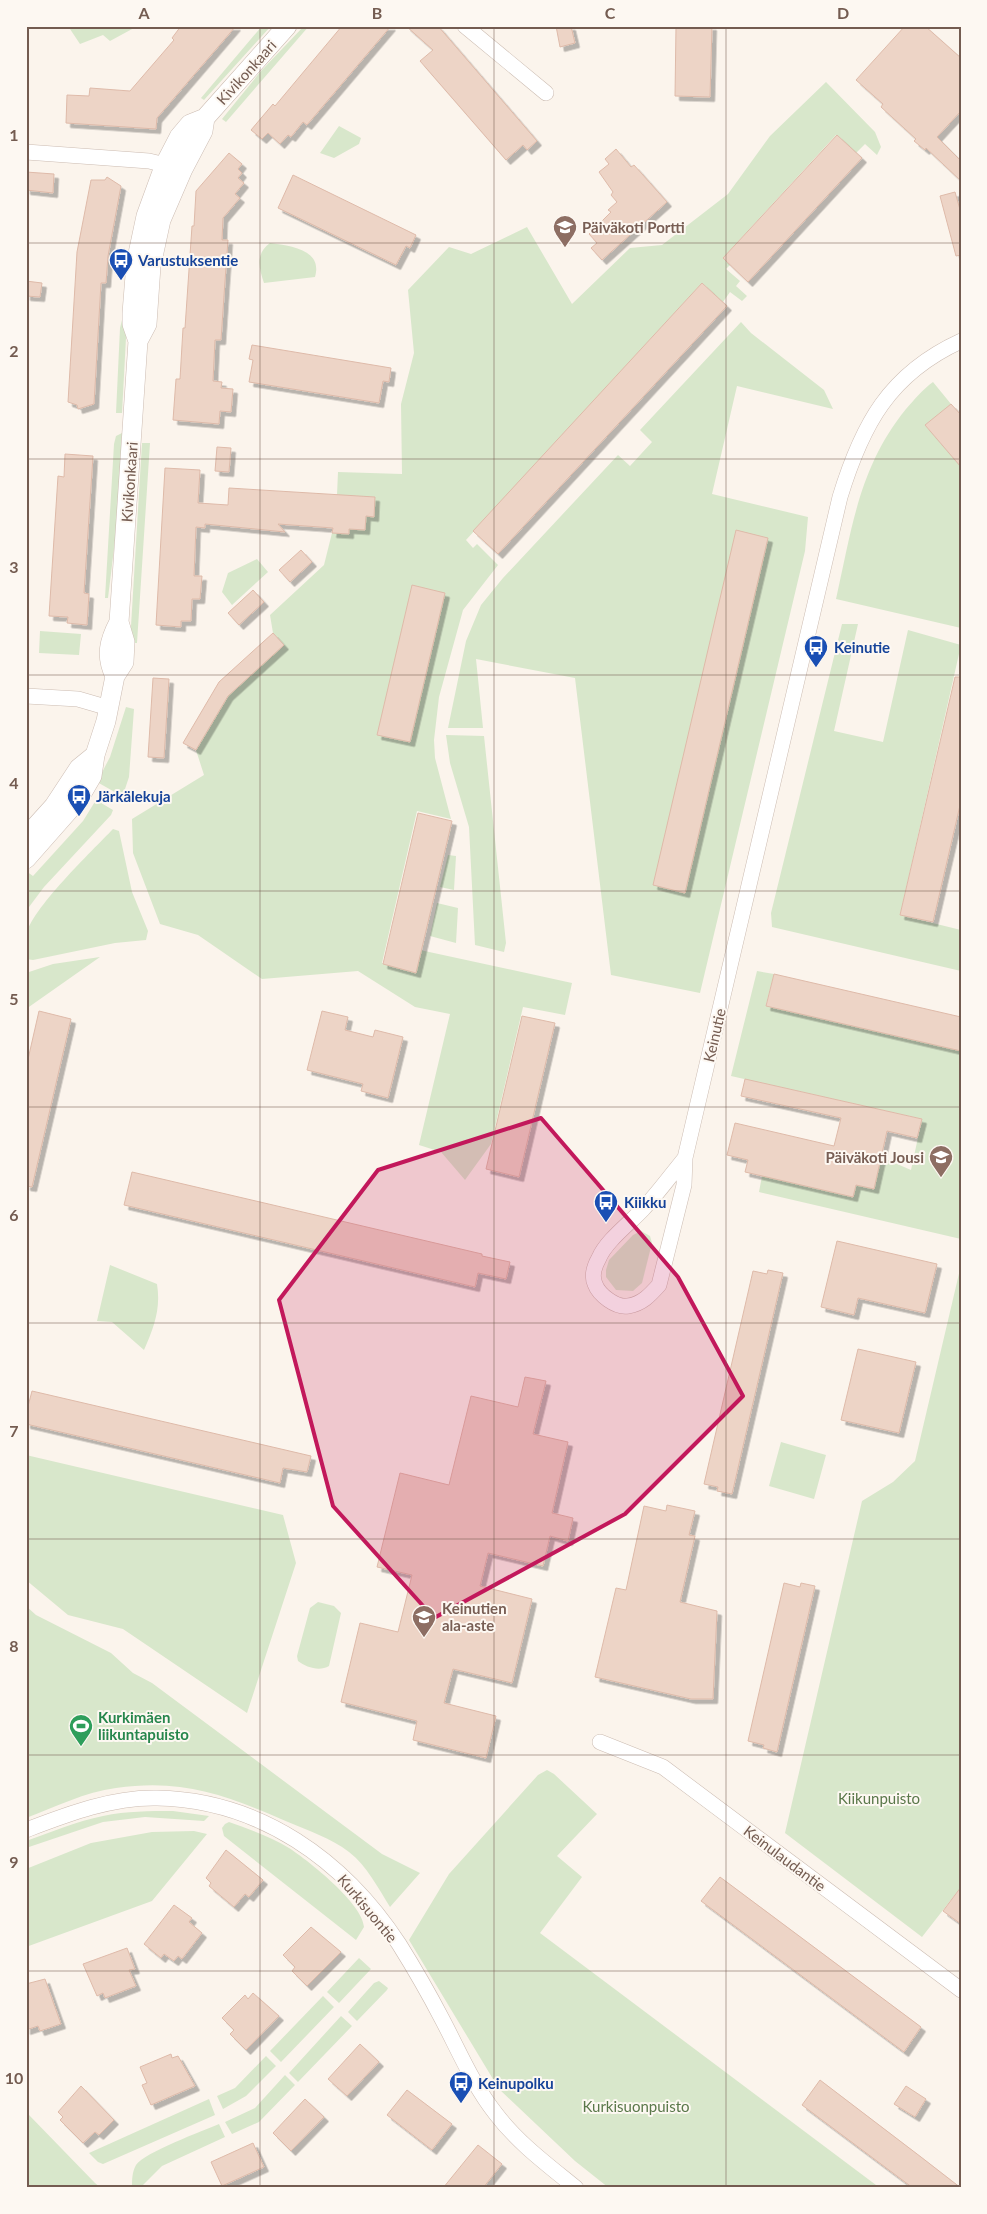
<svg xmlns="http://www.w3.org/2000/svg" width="987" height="2214" font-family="Lato,sans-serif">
<defs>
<filter id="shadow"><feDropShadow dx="4.5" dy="4.5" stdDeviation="0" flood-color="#0004"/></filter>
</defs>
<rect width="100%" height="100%" fill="#fbf4ec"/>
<path fill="#d8e7cb" d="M 73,26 L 133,26 L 134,28 L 110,41 L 103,35 L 80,44 L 70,29 Z
M 262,26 L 271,26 L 204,100 L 201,98 Z
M 304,26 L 309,26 L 226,122 L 222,119 L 261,71 Z
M 826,82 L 875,132 L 881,147 L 877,155 L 865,144 L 856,153 L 836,135 L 723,258 L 730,265 L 726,269 L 740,281 L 736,286 L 747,296 L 742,301 L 730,292 L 723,302 L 702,283 L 466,540 L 473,548 L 477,544 L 498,565 L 463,610 L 439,697 L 434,740 L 435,758 L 451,819 L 417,811 L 382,963 L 415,971 L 420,950 L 572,983 L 565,1015 L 523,1007 L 491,1144 L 465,1180 L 441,1152 L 419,1145 L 450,1014 L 415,1007 L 358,971 L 262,979 L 198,935 L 160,924 L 133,853 L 132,819 L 204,775 L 196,750 L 229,695 L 284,645 L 273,633 L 270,615 L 324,565 L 332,533 L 349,534 L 349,529 L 366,516 L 374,517 L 337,495 L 338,472 L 402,474 L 401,404 L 414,353 L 408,290 L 449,247 L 471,254 L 527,227 L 572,304 L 630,248 L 662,245 L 728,194 L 770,136 Z
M 339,126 L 361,138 L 359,144 L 334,158 L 320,153 Z
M 270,243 C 290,246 323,249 315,277 L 264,283 C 259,268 255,254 270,243 Z
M 127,319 L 122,413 L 116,413 L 120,328 L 122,320 Z
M 741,322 L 751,333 L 824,390 L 833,409 L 737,386 L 712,494 L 808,517 L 805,551 L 700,993 L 611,975 L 575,678 L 476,659 L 483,728 L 448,728 L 466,641 L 481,605 L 503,578 L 618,455 L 630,466 L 652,442 L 640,430 Z
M 933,382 L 951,404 L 926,426 L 961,467 L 961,628 L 836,599 C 852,528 859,467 906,409 C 914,400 923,389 933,382 Z
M 122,433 L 117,524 L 108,598 L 105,598 L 114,444 L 116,436 Z
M 142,443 L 150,443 L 137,643 L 130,643 Z
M 257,559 L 268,572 L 232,605 L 222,592 L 228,573 Z
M 842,624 L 858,624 L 834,731 L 883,742 L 908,630 L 961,645 L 900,915 L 961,930 L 961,971 L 772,927 L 771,913 Z
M 40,631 L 81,634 L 79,655 L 39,653 Z
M 126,707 L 134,709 L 129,777 L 123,795 L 120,795 L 97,782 L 110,757 Z
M 446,735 L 484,736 L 506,943 L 504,952 L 475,945 L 469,827 L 450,763 Z
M 96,800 L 113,810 L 111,815 L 44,887 L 26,911 L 26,871 L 33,876 L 83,821 Z
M 113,829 L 119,831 L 132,892 L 148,931 L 146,940 L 115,943 L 33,960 L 26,959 C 26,951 25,943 26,936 C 30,910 93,850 113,829 Z
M 448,855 L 456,856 L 454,890 L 440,887 Z
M 437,903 L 458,908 L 456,943 L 430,936 Z
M 100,957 L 26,1009 L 26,973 L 53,964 Z
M 757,971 L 774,974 L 766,1005 L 961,1051 L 961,1239 L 759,1192 L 762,1176 L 853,1197 L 856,1185 L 874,1189 L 881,1157 L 911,1170 L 922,1119 L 731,1076 Z
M 641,1231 L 650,1236 L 652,1243 L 642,1283 L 633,1291 L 616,1290 L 606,1277 L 606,1270 L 609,1260 L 633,1235 Z
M 110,1265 L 157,1284 C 161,1309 154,1327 144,1350 L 112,1322 L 97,1321 Z
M 961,1265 L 961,1887 L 922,1937 L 785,1833 L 862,1501 L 893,1482 L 915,1461 Z
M 781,1442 L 826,1455 L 814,1499 L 769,1486 Z
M 26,1455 L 283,1515 L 296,1563 L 247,1713 L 123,1629 L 68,1615 L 26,1580 Z
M 318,1602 L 334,1606 L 341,1613 L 329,1666 C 319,1672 306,1667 298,1661 L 297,1656 L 310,1608 Z
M 26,1606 L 36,1615 L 111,1653 L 133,1673 L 152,1683 L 382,1854 L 420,1873 L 390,1907 C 378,1888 367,1866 349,1852 C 331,1838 309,1831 288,1822 C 228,1796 184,1778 116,1788 C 85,1792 55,1807 26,1818 Z
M 547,1770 L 554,1774 L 597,1814 L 557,1856 L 582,1877 L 540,1933 L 880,2188 L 609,2188 L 575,2161 L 499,2089 L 409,1940 L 449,1874 L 538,1775 Z
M 173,1811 L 209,1816 L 204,1821 L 145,1817 L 103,1822 L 26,1848 L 26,1841 C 52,1832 77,1821 103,1816 C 127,1811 149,1811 173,1811 Z
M 229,1822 C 249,1829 271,1837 289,1848 C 309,1861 363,1904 364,1927 L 356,1940 L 224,1836 L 222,1828 L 225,1824 Z
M 194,1831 L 207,1834 L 152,1901 L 26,1947 L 26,1869 L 91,1843 L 152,1832 Z
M 359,1958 L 371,1969 L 339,2003 L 327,1992 Z
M 379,1981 L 388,1988 L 387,1990 L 357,2021 L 348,2012 L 374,1983 Z
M 323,1996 L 334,2007 L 281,2062 L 270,2051 Z
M 341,2016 L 352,2026 L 298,2082 L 289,2073 Z
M 266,2056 L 276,2066 L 246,2096 L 223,2109 L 217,2096 L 235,2088 Z
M 285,2075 L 295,2085 L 259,2122 L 232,2134 L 225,2122 L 255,2108 Z
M 209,2099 L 215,2115 L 103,2164 L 98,2162 L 89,2153 Z
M 26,2107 L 29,2115 L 95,2183 L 101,2188 L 26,2188 Z
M 219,2124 L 225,2137 L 162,2166 L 140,2188 L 132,2188 C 132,2180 132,2172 136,2165 C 145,2152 203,2131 219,2124 Z"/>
<path fill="#edd4c6" stroke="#debaa9" filter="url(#shadow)" d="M 181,26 L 236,26 L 157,118 L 156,129 L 66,123 L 67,95 L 89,96 L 90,88 L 130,91 L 174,40 L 172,38 Z
M 342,26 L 391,26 L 307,125 L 303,122 L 291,137 L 288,135 L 280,144 L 268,133 L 262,139 L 251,130 L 273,104 L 275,106 Z
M 406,26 L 438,26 L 537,141 L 527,150 L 523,145 L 506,160 L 420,61 L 433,50 Z
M 556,26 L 571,26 L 575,43 L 560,47 Z
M 676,26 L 712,26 L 710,97 L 675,96 Z
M 905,26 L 925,26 L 961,58 L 961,111 L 937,137 L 961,161 L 961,181 L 926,148 L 925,150 L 914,141 L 916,139 L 881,107 L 883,104 L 856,80 Z
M 837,135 L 862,158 L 748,282 L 723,258 Z
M 616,149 L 631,167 L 634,165 L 667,202 L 602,260 L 591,248 L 597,243 L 589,234 L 611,212 L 608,210 L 617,202 L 611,195 L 613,192 L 599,172 L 609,164 L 605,159 Z
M 229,153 L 242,164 L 238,169 L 242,173 L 238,178 L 244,183 L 235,194 L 240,198 L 223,218 L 222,240 L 228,240 L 225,281 L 221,340 L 215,340 L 213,381 L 222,382 L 221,388 L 233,389 L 231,412 L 220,411 L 219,424 L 173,420 L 176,379 L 180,379 L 183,328 L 185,328 L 192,226 L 194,226 L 196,191 Z
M 26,172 L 54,174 L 53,193 L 26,190 Z
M 293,175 L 416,235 L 410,248 L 406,246 L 396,265 L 278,208 Z
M 107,177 L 121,186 L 108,256 L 106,283 L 101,283 L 94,404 L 78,409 L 77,405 L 68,402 L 77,252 L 91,180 L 105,180 Z
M 955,192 L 961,213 L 961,255 L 956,256 L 940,196 Z
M 26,281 L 42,283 L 40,297 L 26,296 Z
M 702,283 L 727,306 L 498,554 L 473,531 Z
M 252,345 L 391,368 L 389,382 L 383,381 L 379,403 L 249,382 L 253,360 L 249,359 Z
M 951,404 L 961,415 L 961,467 L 925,425 Z
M 217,447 L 231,448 L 229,472 L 215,471 Z
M 65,454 L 93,456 L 84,593 L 89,594 L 87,625 L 67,623 L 68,617 L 49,616 L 58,476 L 64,477 Z
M 165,468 L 200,470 L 198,503 L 228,505 L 229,488 L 375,497 L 374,517 L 366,516 L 365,530 L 349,529 L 349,534 L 332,533 L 333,528 L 278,524 L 285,532 L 205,524 L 205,528 L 196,527 L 194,576 L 202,576 L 200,599 L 192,599 L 191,621 L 181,621 L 181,627 L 156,625 Z
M 736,530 L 768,538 L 685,893 L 653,885 Z
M 301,550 L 312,562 L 290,582 L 279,570 Z
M 412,585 L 445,593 L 410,742 L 377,735 Z
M 253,590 L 264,602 L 239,625 L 228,613 Z
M 273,633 L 284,645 L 228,696 L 196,750 L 183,743 L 219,682 Z
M 955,677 L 961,677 L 961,801 L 933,922 L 900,915 Z
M 153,678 L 169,679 L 164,758 L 148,757 Z
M 418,813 L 452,821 L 416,973 L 383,964 Z
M 774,974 L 961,1017 L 961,1051 L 766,1006 Z
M 39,1011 L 71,1019 L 32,1187 L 26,1186 L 26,1068 Z
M 322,1011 L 348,1017 L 345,1030 L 373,1037 L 375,1030 L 403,1037 L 388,1098 L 361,1091 L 363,1084 L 307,1070 Z
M 522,1016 L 555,1023 L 519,1177 L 486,1169 Z
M 745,1079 L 922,1119 L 917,1138 L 887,1131 L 874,1189 L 856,1185 L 853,1197 L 745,1172 L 748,1160 L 727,1155 L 735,1123 L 834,1146 L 841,1118 L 741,1096 Z
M 132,1172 L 482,1254 L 482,1256 L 510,1262 L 506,1279 L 478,1273 L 475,1287 L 124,1205 Z
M 837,1241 L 937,1264 L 925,1313 L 858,1298 L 854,1315 L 821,1307 Z
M 768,1270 L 783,1273 L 732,1494 L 717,1491 L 718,1487 L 704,1484 L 753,1271 L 767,1274 Z
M 858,1349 L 916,1362 L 899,1433 L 841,1420 Z
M 525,1377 L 546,1381 L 533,1434 L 568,1442 L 552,1513 L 573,1518 L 568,1541 L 550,1536 L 543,1566 L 488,1553 L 480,1586 L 532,1599 L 512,1683 L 453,1669 L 444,1703 L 496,1716 L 486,1758 L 413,1740 L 417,1721 L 341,1702 L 360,1623 L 398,1632 L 412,1575 L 377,1567 L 400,1473 L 449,1485 L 471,1396 L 518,1407 Z
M 32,1391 L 311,1456 L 307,1472 L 283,1468 L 280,1483 L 26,1424 L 26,1414 Z
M 667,1505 L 695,1511 L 689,1535 L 695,1536 L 680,1602 L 717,1611 L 713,1699 L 691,1699 L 595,1677 L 616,1588 L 626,1590 L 644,1506 L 666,1511 Z
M 784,1583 L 800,1587 L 801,1583 L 815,1586 L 777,1752 L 763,1748 L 764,1745 L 748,1741 Z
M 226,1850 L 263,1880 L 249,1897 L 245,1894 L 234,1907 L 209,1886 L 211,1883 L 206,1878 Z
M 720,1877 L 921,2027 L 904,2052 L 701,1901 Z
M 961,1887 L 961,1924 L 943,1911 Z
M 174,1905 L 192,1918 L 189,1922 L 202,1933 L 182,1959 L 178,1956 L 174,1961 L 164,1954 L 161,1958 L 144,1944 Z
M 311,1927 L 341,1952 L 307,1986 L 292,1971 L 295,1967 L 283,1955 Z
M 127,1948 L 135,1969 L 129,1970 L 136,1986 L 105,1998 L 103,1993 L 97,1996 L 83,1964 Z
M 45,1979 L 61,2024 L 40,2031 L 38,2026 L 26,2030 L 26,1984 Z
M 253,1993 L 279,2016 L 246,2050 L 230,2034 L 234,2030 L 222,2018 L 245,1995 L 248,1999 Z
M 360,2044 L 379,2062 L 347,2096 L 328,2079 Z
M 171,2054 L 172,2058 L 178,2056 L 195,2086 L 151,2105 L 142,2085 L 147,2083 L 140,2067 Z
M 820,2080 L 921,2157 L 961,2188 L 913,2188 L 802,2105 Z
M 81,2086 L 114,2120 L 99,2135 L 95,2132 L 83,2143 L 60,2120 L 63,2117 L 58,2112 Z
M 906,2086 L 926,2099 L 915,2117 L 894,2104 Z
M 407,2090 L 452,2124 L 432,2150 L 387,2115 Z
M 305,2099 L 324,2117 L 291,2151 L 273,2133 Z
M 253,2143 L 264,2167 L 222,2186 L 211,2162 Z
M 478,2145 L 502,2164 L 483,2188 L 443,2188 Z"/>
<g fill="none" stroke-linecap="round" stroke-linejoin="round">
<g stroke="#ccbcb2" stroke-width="16">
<path id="minor" d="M 465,26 L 546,93
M 26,152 L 149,161 L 174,167
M 26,696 L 78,699 L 109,708
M 685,1158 C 671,1175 658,1193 643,1209 C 630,1223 606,1241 599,1258 C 595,1265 591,1275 595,1284 C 599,1295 616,1308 628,1306 C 642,1304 650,1295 659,1285 L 684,1185 L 685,1158 L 840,497 C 862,425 889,374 961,341
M 600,1742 L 663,1767 L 961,1990
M 26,1830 C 68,1814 112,1797 157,1798 C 260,1800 344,1860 399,1944 C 414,1968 429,1994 442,2019 C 459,2051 473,2085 496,2114 C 518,2143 548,2165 576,2188"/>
</g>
<g stroke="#ccbcb2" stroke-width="20">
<path id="tertiary" d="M 138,341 L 132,324 L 132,313 L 136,263 L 146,216 L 165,164 L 179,137 L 190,124 L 205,118 L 287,26
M 115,676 C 105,656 109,641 119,622 L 138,341 L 147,324 L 151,266 L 161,220 L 183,169 L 203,131 L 205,118
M 26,837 L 54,806 L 79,768 L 95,755
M 26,859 L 78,800 L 92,776 L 95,755 L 106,721 L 115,676 L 124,662 L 125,642 L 119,622"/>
</g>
<use href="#minor" stroke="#fff" stroke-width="15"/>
<use href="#tertiary" stroke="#fff" stroke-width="19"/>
</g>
<path fill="#c2185b" fill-opacity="0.2" stroke="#c2185b" stroke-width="4" stroke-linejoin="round" d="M 541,1118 L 678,1277 L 743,1396 L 625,1514 L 434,1618 L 333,1506 L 279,1300 L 378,1170 Z"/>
<path fill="none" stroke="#745c51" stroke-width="1" stroke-opacity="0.55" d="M 260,26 L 260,2188M 494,26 L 494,2188M 726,26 L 726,2188M 26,243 L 961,243M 26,459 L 961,459M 26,675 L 961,675M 26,891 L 961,891M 26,1107 L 961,1107M 26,1323 L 961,1323M 26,1539 L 961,1539M 26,1755 L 961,1755M 26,1971 L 961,1971"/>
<defs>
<g id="school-pin" transform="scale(1.25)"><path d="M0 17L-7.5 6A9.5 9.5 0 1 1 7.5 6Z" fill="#8d6e63" stroke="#fdf8f2"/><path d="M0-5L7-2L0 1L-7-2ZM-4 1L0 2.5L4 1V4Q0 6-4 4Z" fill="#fff"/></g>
<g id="bus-pin" transform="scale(1.25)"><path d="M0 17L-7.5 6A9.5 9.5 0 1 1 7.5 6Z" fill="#1a4fb4" stroke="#fdf8f2"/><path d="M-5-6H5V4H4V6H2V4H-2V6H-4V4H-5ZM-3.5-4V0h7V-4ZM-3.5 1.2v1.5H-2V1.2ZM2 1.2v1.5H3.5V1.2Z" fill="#fff"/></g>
<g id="stadium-pin" transform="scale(1.25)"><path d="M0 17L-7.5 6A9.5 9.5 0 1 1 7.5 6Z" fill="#2e9e5b" stroke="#fdf8f2"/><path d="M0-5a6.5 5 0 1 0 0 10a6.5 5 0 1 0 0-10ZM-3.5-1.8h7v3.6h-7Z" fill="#fff"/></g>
</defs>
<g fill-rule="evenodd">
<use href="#school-pin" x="565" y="227"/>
<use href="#bus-pin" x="121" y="260"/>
<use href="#bus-pin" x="816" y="647"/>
<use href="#bus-pin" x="79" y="796"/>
<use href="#school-pin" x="941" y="1157"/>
<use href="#bus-pin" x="606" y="1202"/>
<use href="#school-pin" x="424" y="1617"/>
<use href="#stadium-pin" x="81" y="1726"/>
<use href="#bus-pin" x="461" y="2083"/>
</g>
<g text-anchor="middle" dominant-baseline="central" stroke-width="4" stroke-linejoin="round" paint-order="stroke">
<g font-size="15" fill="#745c51" stroke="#fdf8f2">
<text transform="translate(246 72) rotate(-48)">Kivikonkaari</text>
<text transform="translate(129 482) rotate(-86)">Kivikonkaari</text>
<text transform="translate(714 1035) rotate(-77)">Keinutie</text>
<text transform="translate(785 1858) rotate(37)">Keinulaudantie</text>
<text transform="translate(368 1908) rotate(50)">Kurkisuontie</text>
</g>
<g font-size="15" font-weight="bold" fill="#785e54" stroke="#fdf8f2" text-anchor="start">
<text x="582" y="227">Päiväkoti Portti</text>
<text x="924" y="1157" text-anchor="end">Päiväkoti Jousi</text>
<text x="442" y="1608">Keinutien<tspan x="442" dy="17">ala-aste</tspan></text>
</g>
<g font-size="15" font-weight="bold" fill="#164399" stroke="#fdf8f2" text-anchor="start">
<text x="138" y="260">Varustuksentie</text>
<text x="834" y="647">Keinutie</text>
<text x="96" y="796">Järkälekuja</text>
<text x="624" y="1202">Kiikku</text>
<text x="478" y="2083">Keinupolku</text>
</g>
<g font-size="15" font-weight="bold" fill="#27864d" stroke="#fdf8f2" text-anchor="start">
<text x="98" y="1717">Kurkimäen<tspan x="98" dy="17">liikuntapuisto</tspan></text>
</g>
<g font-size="15" fill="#5a784a" stroke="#fdf8f2">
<text x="879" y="1798">Kiikunpuisto</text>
<text x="636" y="2106">Kurkisuonpuisto</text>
</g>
</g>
<rect width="987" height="2214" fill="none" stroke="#fdf8f2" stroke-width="55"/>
<rect x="28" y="28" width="932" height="2158" fill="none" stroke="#745c51" stroke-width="2"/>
<g font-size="16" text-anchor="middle" font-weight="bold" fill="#745c51">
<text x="144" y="19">A</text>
<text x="377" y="19">B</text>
<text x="610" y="19">C</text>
<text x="843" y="19">D</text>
<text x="14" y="141">1</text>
<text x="14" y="357">2</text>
<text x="14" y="573">3</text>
<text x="14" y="789">4</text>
<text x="14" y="1005">5</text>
<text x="14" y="1221">6</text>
<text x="14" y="1437">7</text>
<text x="14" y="1652">8</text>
<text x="14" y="1868">9</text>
<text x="14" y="2084">10</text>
</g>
</svg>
